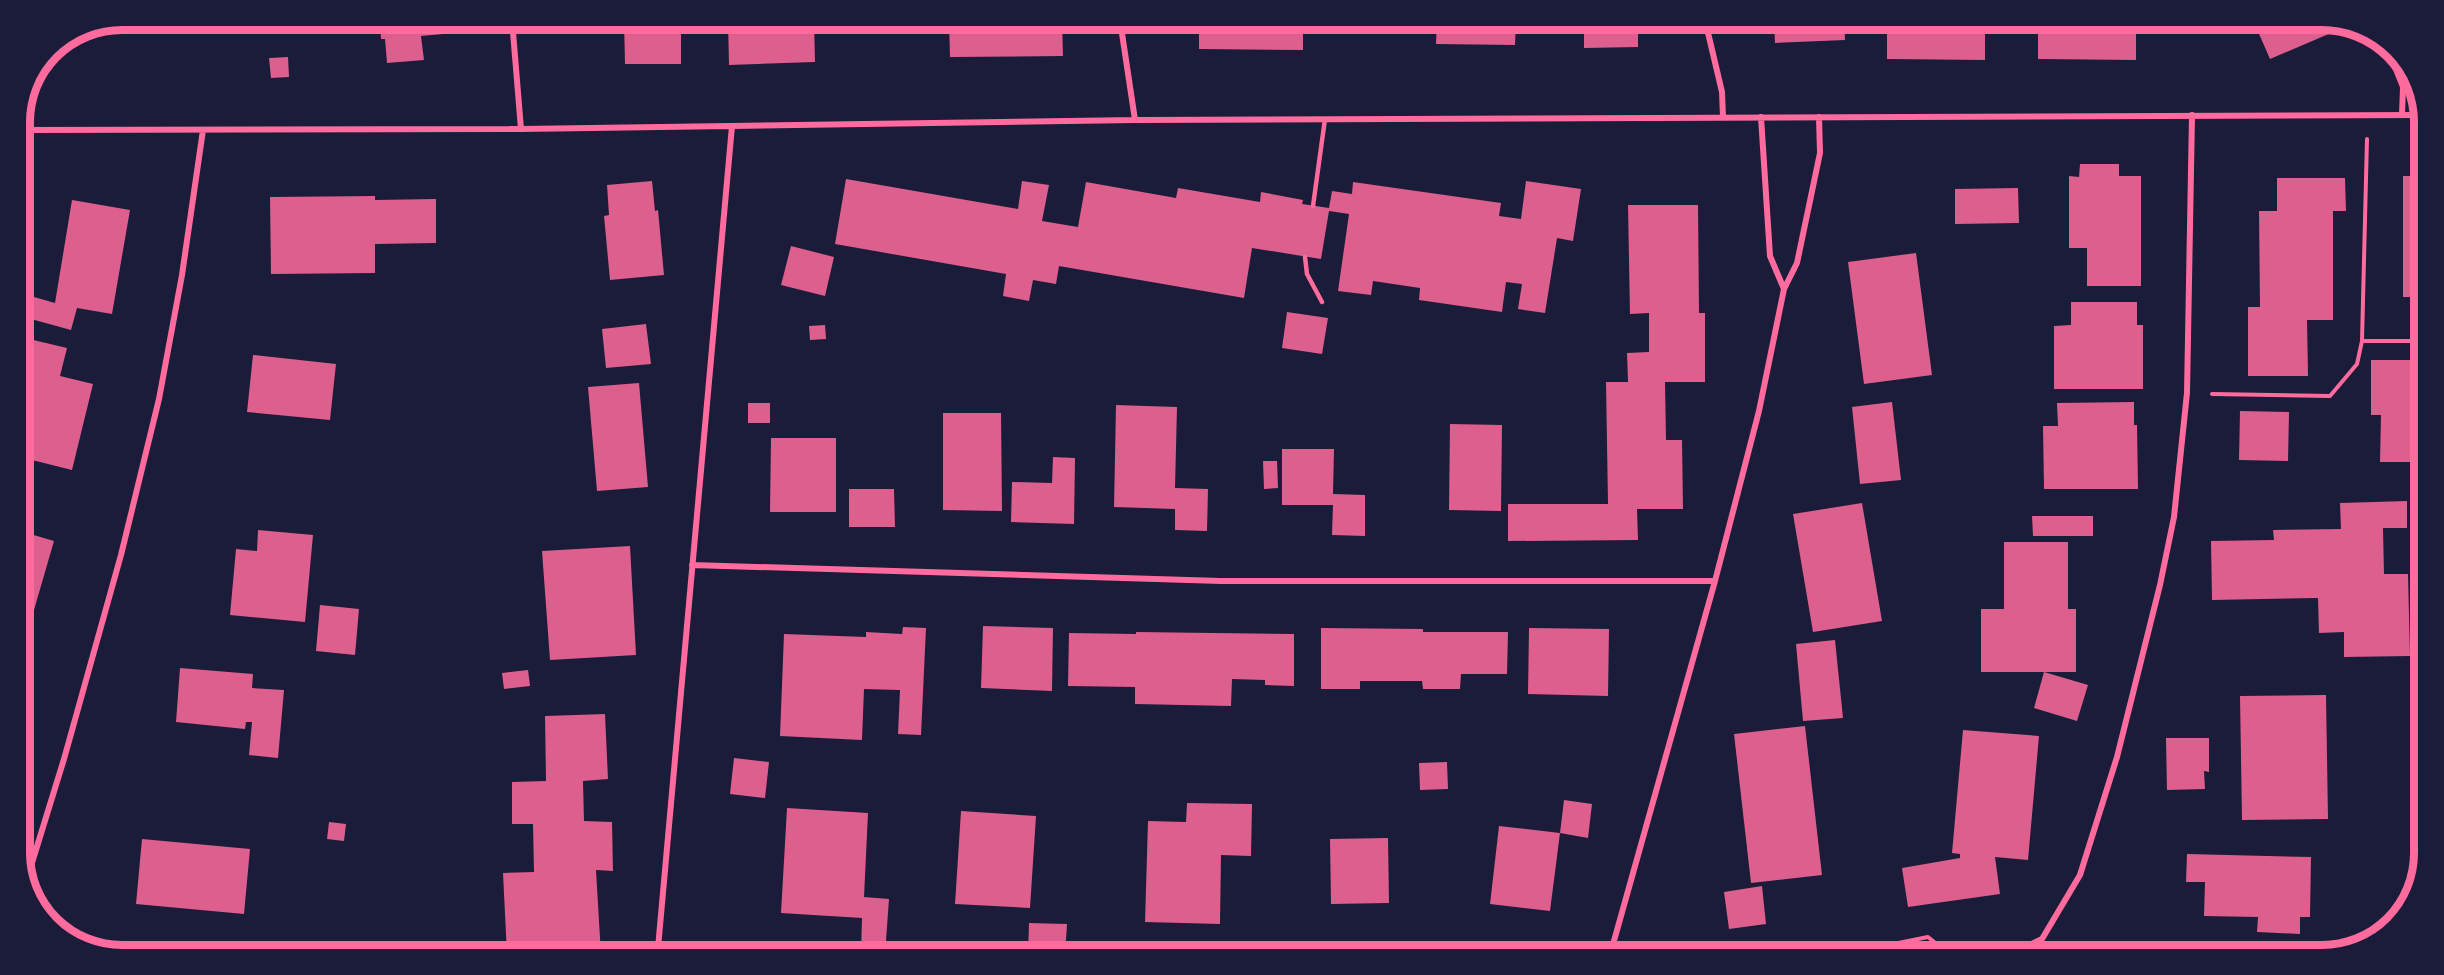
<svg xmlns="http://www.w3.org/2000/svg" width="2444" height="975" font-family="'Space Grotesk',sans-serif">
<rect width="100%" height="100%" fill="#1b1b3a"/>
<path fill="#dd5f8e" d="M 380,20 L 453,20 L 454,33 L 421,36 L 424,60 L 387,63 L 385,39 L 381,39 Z
M 624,20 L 681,20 L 681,64 L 625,64 Z
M 728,20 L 814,20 L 815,62 L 729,65 Z
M 949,20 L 1062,20 L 1063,56 L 950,57 Z
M 1199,20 L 1303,20 L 1303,50 L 1199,49 Z
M 1437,20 L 1516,20 L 1515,45 L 1436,44 Z
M 1584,20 L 1638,20 L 1638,47 L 1584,48 Z
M 1774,20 L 1844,20 L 1845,40 L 1775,43 Z
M 1887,20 L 1985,20 L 1985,60 L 1887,59 Z
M 2038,20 L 2136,20 L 2136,60 L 2038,59 Z
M 2253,20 L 2325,20 L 2331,33 L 2270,59 Z
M 288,57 L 289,77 L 271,78 L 269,58 Z
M 2080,164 L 2119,164 L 2119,176 L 2141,176 L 2141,286 L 2087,286 L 2087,248 L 2069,248 L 2069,176 L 2079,177 Z
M 2403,176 L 2424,176 L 2423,297 L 2403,297 Z
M 2277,178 L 2345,178 L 2346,211 L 2333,211 L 2333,320 L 2307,320 L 2308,376 L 2248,376 L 2248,307 L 2260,307 L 2259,211 L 2277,211 Z
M 846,179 L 1018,209 L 1022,181 L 1049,185 L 1042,221 L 1078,227 L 1086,182 L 1176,198 L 1178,188 L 1260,202 L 1261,192 L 1303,200 L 1302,204 L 1329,208 L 1332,191 L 1352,194 L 1353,182 L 1501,203 L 1499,216 L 1521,219 L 1526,181 L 1581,189 L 1573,241 L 1557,238 L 1545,313 L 1518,309 L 1522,284 L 1506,282 L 1502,312 L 1419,300 L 1420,288 L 1373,281 L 1371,295 L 1338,291 L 1349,214 L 1329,211 L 1321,259 L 1252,248 L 1244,298 L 1059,266 L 1056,284 L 1033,280 L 1029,301 L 1003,296 L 1006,274 L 835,244 Z
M 652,181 L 655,211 L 658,210 L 664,275 L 610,280 L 604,216 L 609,215 L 607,185 Z
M 2018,188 L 2019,223 L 1955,224 L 1955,189 Z
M 375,196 L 375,200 L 436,199 L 436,243 L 375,244 L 375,273 L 271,274 L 270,197 Z
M 72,200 L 130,210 L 112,314 L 77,308 L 71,330 L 20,316 L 20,293 L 55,303 Z
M 1628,205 L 1698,205 L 1699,313 L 1705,313 L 1705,382 L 1665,382 L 1666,440 L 1682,440 L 1683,509 L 1637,509 L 1638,540 L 1508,541 L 1508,504 L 1608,504 L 1606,382 L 1628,382 L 1627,353 L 1649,352 L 1649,313 L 1630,314 Z
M 791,246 L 834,257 L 825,296 L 781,285 Z
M 1916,253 L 1932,375 L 1864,384 L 1848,262 Z
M 2071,302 L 2137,302 L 2137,325 L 2143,325 L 2143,389 L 2054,389 L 2054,326 L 2071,325 Z
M 1287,312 L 1328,318 L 1322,354 L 1282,348 Z
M 646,324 L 651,364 L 606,368 L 602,329 Z
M 825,325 L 826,339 L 810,340 L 809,326 Z
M 25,338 L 67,348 L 60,376 L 93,384 L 72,470 L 20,457 L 20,408 L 28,372 L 20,370 L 20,358 Z
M 253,355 L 336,364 L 330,420 L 247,412 Z
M 2371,360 L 2422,360 L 2421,462 L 2380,462 L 2381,415 L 2371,415 Z
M 639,383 L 648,487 L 597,491 L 588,387 Z
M 1892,402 L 1901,480 L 1860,484 L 1852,407 Z
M 2134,402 L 2134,425 L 2137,425 L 2138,489 L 2044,489 L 2043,426 L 2058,426 L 2057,403 Z
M 748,403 L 770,403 L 770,423 L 748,423 Z
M 1116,405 L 1177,407 L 1175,488 L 1208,489 L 1207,531 L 1175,530 L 1175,509 L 1114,507 Z
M 2240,411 L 2289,412 L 2288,461 L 2239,460 Z
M 943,413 L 1001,413 L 1002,511 L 943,510 Z
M 1450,424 L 1502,425 L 1501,511 L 1449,510 Z
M 771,438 L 836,438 L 836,512 L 770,512 Z
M 1282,449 L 1334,449 L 1333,494 L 1365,495 L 1365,536 L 1332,535 L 1333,505 L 1282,505 Z
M 1053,457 L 1075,458 L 1074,524 L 1011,522 L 1012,482 L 1052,483 Z
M 1263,461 L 1277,461 L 1278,488 L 1264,489 Z
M 849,489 L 894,489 L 895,527 L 849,527 Z
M 2407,501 L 2407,528 L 2383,528 L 2384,574 L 2408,574 L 2410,656 L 2344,657 L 2344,632 L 2319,633 L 2318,598 L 2212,600 L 2211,541 L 2274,540 L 2273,530 L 2341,529 L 2340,503 Z
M 1862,503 L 1882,621 L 1813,632 L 1793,514 Z
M 2032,516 L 2093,516 L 2093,536 L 2033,536 Z
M 258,530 L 313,535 L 305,622 L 230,615 L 236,549 L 257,551 Z
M 20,531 L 54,541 L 25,641 L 20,640 Z
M 2004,542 L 2068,542 L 2068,609 L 2076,609 L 2076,672 L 1981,672 L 1981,609 L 2004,609 Z
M 630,546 L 636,655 L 550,660 L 542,551 Z
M 320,605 L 359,609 L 355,655 L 316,651 Z
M 983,626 L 1053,628 L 1052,691 L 981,688 Z
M 903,627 L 926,628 L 921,735 L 898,734 L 900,690 L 864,689 L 862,740 L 780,736 L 784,634 L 866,637 L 866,632 L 902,634 Z
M 1321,628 L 1423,629 L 1423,632 L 1508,632 L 1507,674 L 1461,674 L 1460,689 L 1423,689 L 1422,681 L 1360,681 L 1360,689 L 1321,689 Z
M 1529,628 L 1609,629 L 1608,696 L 1528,694 Z
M 1136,632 L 1294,634 L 1294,686 L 1265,685 L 1265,680 L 1232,679 L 1231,706 L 1135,704 L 1135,687 L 1068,686 L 1069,633 L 1136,634 Z
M 1835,640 L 1843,718 L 1803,721 L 1796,644 Z
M 180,668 L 253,674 L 252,688 L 284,690 L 278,758 L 249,755 L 252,722 L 246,722 L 245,729 L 176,722 Z
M 528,670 L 530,686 L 504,689 L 502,673 Z
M 2044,672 L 2088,685 L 2077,721 L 2034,708 Z
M 2326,695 L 2328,819 L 2242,820 L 2240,696 Z
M 605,714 L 608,779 L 583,781 L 584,821 L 612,822 L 613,871 L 596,870 L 601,955 L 507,955 L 503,873 L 534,872 L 533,824 L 512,824 L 512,782 L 546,781 L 545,716 Z
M 1805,726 L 1822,875 L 1751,883 L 1734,734 Z
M 1963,730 L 2039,736 L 2028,860 L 1995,857 L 2000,894 L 1908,907 L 1902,868 L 1960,858 L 1960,854 L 1952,853 Z
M 2166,738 L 2209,738 L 2209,772 L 2204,771 L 2205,789 L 2167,790 Z
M 734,758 L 769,762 L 765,798 L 730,794 Z
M 1447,762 L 1448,789 L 1420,790 L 1419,763 Z
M 1564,800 L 1592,804 L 1588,838 L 1560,833 Z
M 1187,803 L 1252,804 L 1251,856 L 1221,855 L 1220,924 L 1145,922 L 1148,821 L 1186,822 Z
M 787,808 L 868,813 L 864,897 L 889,899 L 885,955 L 861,953 L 862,918 L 781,913 Z
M 961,811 L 1036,816 L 1030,908 L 955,904 Z
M 329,822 L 346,824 L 344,841 L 327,839 Z
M 1499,826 L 1560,833 L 1550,911 L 1490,904 Z
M 1388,838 L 1389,903 L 1331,904 L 1330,839 Z
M 142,839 L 250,849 L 244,914 L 136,904 Z
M 2187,854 L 2311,857 L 2310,917 L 2300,917 L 2300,934 L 2257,932 L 2258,917 L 2204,916 L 2205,882 L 2186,882 Z
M 1762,886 L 1766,924 L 1729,929 L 1724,892 Z
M 1029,923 L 1067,924 L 1065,955 L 1028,955 Z
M 1912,950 L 1913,955 L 1891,955 Z"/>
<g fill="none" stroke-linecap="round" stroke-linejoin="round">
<path stroke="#ff6b9d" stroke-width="4" d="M 2362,341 L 2422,341
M 2212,394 L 2330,396 L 2357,364 L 2362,341 L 2367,139
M 1839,955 L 1928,937 L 1950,955"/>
<path stroke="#ff6b9d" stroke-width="4.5" d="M 1313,206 L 1325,119
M 1305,257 L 1307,274 L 1322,302"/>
<path stroke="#ff6b9d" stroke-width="6" d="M 512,20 L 521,129
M 1120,20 L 1135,120
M 1705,20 L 1722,92 L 1723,117
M 2387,47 L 2403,87 L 2402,115
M 1761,117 L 1770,256 L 1784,289
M 20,130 L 521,129 L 1135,120 L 2424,115
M 692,565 L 1221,581 L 1715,581
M 27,879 L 64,759 L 121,555 L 159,399 L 182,275 L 203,130
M 660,955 L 658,948 L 732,126
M 1605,955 L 1612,948 L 1715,581 L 1759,411 L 1784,289 L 1797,263 L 1820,153 L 1819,117
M 2008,955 L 2042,939 L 2080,875 L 2117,757 L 2160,585 L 2174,517 L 2187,393 L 2192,115"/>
</g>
<path d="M0 0H2444V975H0ZM122 30H2322A92 92 0 0 1 2414 122V853A92 92 0 0 1 2322 945H122A92 92 0 0 1 30 853V122A92 92 0 0 1 122 30Z" fill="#1b1b3a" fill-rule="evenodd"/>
<path fill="none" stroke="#ff6b9d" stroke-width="8" d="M122 30H2322A92 92 0 0 1 2414 122V853A92 92 0 0 1 2322 945H122A92 92 0 0 1 30 853V122A92 92 0 0 1 122 30Z"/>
</svg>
